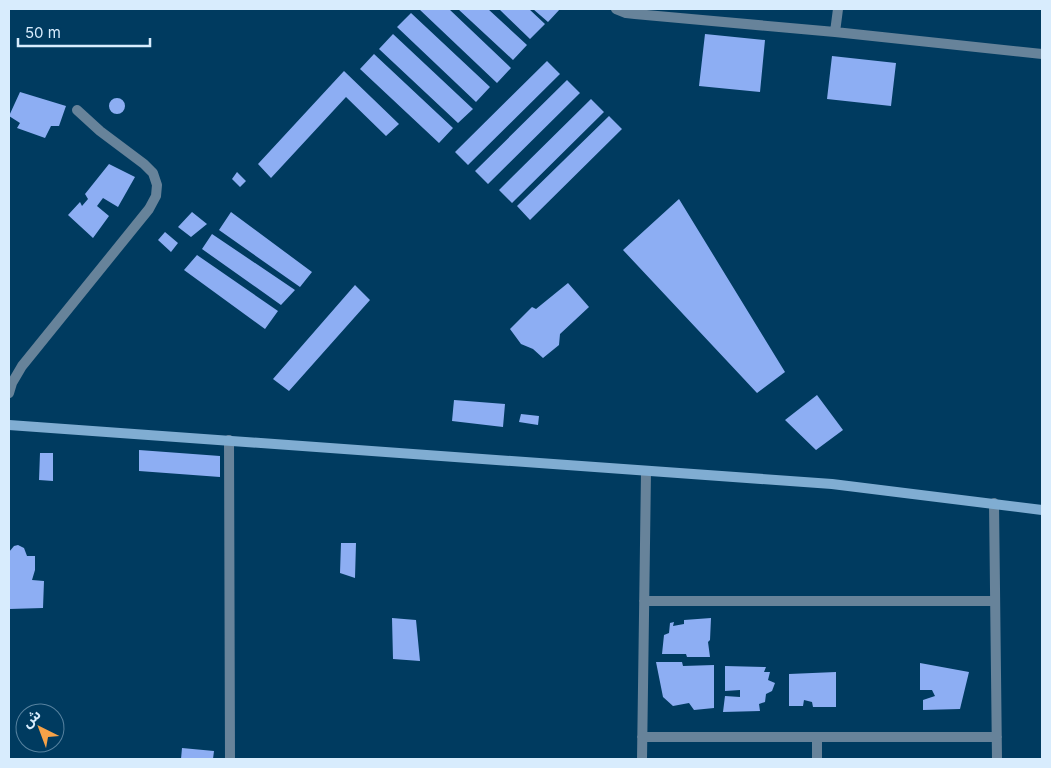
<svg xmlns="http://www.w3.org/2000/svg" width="1051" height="768" font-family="Inter,'Noto Sans Arabic',sans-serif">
<rect width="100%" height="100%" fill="#003b60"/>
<path fill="#8daef3" d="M 419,9 L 449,9 L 511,68 L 497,83 Z
M 458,9 L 488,9 L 527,45 L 513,60 Z
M 499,9 L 529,9 L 545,24 L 530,39 Z
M 533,9 L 560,9 L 548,22 Z
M 411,13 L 490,87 L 476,102 L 397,27 Z
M 393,34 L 473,109 L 458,123 L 379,49 Z
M 705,34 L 765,40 L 760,92 L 699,86 Z
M 374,54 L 453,128 L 439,143 L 360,69 Z
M 832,56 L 896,63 L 891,106 L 827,99 Z
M 547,61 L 560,74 L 468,165 L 455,152 Z
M 344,71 L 399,124 L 386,136 L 346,97 L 271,178 L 258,164 Z
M 567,80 L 580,93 L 488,184 L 475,171 Z
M 20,92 L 66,106 L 59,126 L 51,126 L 45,138 L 17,128 L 20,123 L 9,116 Z
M109 106a8 8 0 1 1 16 0a8 8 0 1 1-16 0Z
M 591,99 L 604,112 L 512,203 L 499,190 Z
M 609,116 L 622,129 L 530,220 L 517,206 Z
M 109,164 L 135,177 L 118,207 L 103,198 L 97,206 L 109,216 L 93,238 L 68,215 L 80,202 L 82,206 L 88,199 L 85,194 Z
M 237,172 L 246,181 L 240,187 L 232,179 Z
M 679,199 L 785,372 L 757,393 L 623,250 Z
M 192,212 L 207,224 L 191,237 L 178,227 Z
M 231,212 L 312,272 L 300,287 L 219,230 Z
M 165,232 L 178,243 L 171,252 L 158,240 Z
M 212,234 L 295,290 L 281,305 L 202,249 Z
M 197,255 L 278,311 L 265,329 L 184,270 Z
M 568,283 L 589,307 L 560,334 L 559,345 L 543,358 L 533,349 L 521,344 L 510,329 L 532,307 L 536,309 Z
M 355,285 L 370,300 L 289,391 L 273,379 Z
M 817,395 L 843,430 L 816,450 L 785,420 Z
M 454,400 L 505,404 L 503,427 L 452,421 Z
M 521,414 L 539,416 L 538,425 L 519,422 Z
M 139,450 L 220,456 L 220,477 L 139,471 Z
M 40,453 L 53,453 L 53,481 L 39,480 Z
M 341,543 L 356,543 L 355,578 L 340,573 Z
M 18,545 L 24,548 L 27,556 L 35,556 L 35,570 L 32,580 L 44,581 L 43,608 L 9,609 L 9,552 L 14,546 Z
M 392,618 L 416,620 L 420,661 L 393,659 Z
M 711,618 L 710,640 L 708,642 L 710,657 L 687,657 L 686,654 L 662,654 L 664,635 L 669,633 L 670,623 L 674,622 L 673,626 L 684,624 L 684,620 Z
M 656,662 L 682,662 L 683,666 L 714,665 L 714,708 L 694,710 L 689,703 L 673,706 L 663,697 Z
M 920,663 L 969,672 L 960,709 L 923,710 L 923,700 L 935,696 L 932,690 L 920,690 Z
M 725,666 L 766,667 L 764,672 L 770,672 L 768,680 L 775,683 L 772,691 L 766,694 L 765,702 L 759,704 L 760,711 L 723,712 L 725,696 L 740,697 L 740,690 L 725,691 Z
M 836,672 L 836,707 L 813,707 L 812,702 L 804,700 L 803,706 L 789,706 L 789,674 Z
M 182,748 L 214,751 L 213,759 L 181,759 Z"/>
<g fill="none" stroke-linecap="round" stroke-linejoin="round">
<path stroke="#67839a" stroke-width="10" d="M 616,9 L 626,13 L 635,14 L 835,32 L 1042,54
M 835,32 L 838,9
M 9,393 L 12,383 L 22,366 L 149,209 L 156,196 L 157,185 L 153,173 L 144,164 L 100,131 L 77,110
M 229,440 L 230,759
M 994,503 L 997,759
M 644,601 L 994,601
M 642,737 L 997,737
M 817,737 L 817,759
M 642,759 L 646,472"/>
<path stroke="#80add2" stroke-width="10" d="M 9,425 L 832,484 L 1042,510"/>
</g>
<rect width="1051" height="768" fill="none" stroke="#d8ecfd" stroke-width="20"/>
<g transform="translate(40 728) rotate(318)"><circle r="24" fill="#003b60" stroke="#56829f"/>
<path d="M0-4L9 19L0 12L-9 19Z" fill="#f6a248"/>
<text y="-8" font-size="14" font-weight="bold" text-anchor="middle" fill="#d8ecfd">ش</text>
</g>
<path d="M18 38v8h132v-8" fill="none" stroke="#d8ecfd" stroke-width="2.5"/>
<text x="25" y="38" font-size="15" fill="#d8ecfd" stroke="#003b60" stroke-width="4" paint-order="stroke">50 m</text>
</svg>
